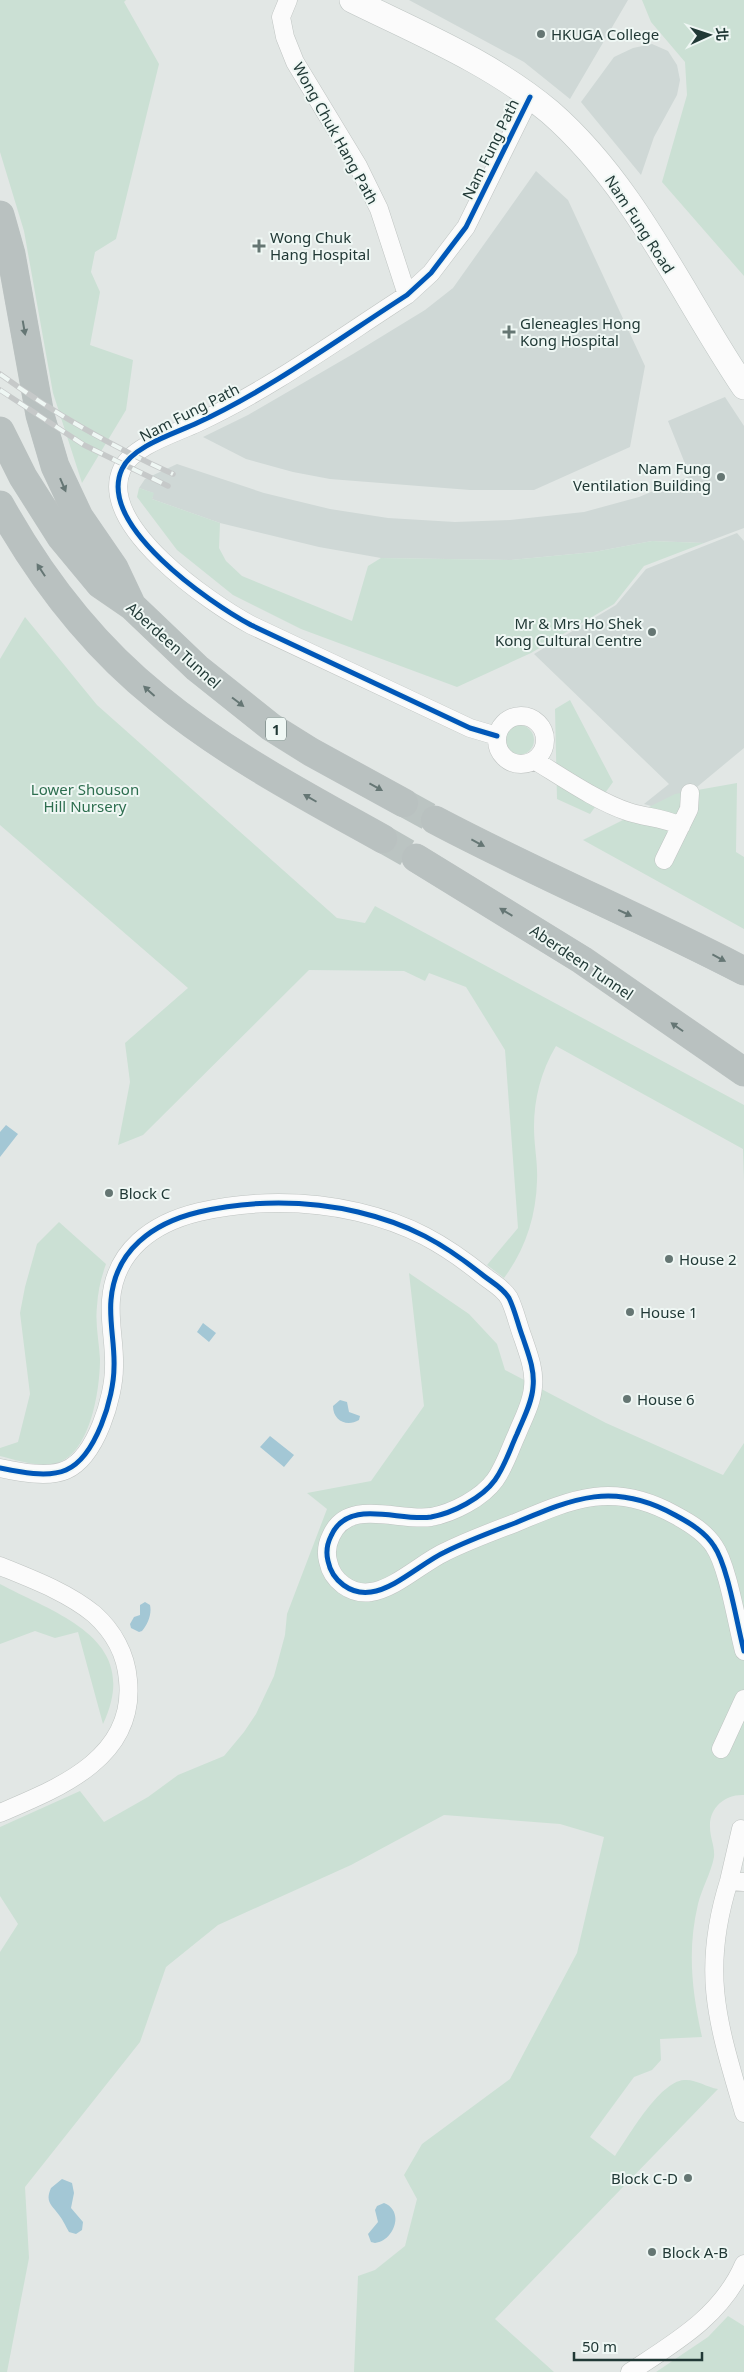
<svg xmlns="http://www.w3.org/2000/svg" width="744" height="2372" font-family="'Noto Sans','Noto Sans TC',sans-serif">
<rect width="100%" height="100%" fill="#e2e7e5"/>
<path fill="#cfd8d6" d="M 409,0 L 628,0 L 570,99 L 524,62 Z
M 652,44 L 668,51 L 677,65 L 680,80 L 677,95 L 654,137 L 641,175 L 581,102 L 614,57 L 633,48 Z
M 536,171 L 568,200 L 645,366 L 630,447 L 534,490 L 470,490 L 330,479 L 293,472 L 246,459 L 203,437 L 248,415 L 353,354 L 425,310 L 453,288 Z
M 725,397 L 744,426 L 744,528 L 704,543 L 652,541 L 594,552 L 511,560 L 381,558 L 319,547 L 220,523 L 152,499 L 153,493 L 139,488 L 145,479 L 177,464 L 264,493 L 330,509 L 388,518 L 455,522 L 510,520 L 584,512 L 639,497 L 690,476 L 668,421 Z
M 737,533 L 744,541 L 744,748 L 668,811 L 644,804 L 669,784 L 534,654 L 616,605 L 646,569 Z"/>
<path fill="#cbe0d4" d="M 0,0 L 126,0 L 124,2 L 159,64 L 116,239 L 95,252 L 91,272 L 100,292 L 90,345 L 133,360 L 126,410 L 82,483 L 53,393 L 24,231 L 0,152 Z
M 642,0 L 744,0 L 744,276 L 662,182 L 687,95 L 685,62 L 651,22 Z
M 139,488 L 154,493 L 152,499 L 220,523 L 219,548 L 226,561 L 242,576 L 352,621 L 368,566 L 381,558 L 511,560 L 594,552 L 652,541 L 704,543 L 644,566 L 614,604 L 531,653 L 457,687 L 301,629 L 233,595 L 177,550 L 137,497 Z
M 25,617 L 97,705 L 337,918 L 365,923 L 375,906 L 744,1105 L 744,1181 L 743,1149 L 556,1046 C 541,1071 534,1099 534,1127 C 534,1146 538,1163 537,1181 C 536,1217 525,1250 504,1278 L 487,1265 L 518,1228 L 505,1050 L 466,987 L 429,973 L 425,981 L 404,971 L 309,970 L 143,1135 L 118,1145 L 130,1082 L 125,1043 L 188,988 L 0,825 L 0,659 Z
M 570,700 L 613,782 L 590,814 L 557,799 L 555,709 Z
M504 740a15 15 0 1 1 30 0a15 15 0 1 1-30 0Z
M 737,783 L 736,852 L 744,857 L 744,929 L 583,840 L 675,794 Z
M 59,1222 L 106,1264 C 101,1278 98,1291 97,1306 C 95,1324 99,1341 100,1359 C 100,1390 90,1458 53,1464 C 36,1467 16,1460 0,1456 L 0,1448 L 18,1442 L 30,1394 L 20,1313 L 25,1287 L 37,1244 Z
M 409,1273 L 469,1314 L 497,1344 L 505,1370 L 606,1423 L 723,1475 L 744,1443 L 744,1795 C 725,1794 709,1808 710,1827 C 710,1838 715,1846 714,1857 C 711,1873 702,1888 698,1904 C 687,1950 692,1992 702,2037 L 660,2039 L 661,2060 L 652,2070 L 634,2077 L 590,2137 L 615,2156 C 629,2136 659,2082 684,2080 C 696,2079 706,2087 718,2089 L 495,2319 L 554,2372 L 354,2372 L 358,2276 L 375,2270 L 405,2246 L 417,2199 L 404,2175 L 422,2144 L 510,2079 L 577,1953 L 604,1837 L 560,1824 L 444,1815 L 351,1865 L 218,1925 L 166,1967 L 140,2042 L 25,2187 L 29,2258 L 7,2372 L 0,2372 L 0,1952 L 18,1924 L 0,1896 L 0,1827 L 80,1791 L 104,1822 L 148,1797 L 178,1775 L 224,1756 L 244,1732 L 256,1714 L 274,1676 L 285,1635 L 287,1614 L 327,1509 L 307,1493 L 371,1481 L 424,1406 Z
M 0,1584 C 58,1615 143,1639 103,1724 L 78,1632 L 55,1638 L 35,1631 L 0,1644 Z
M 728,2316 L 744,2326 L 744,2372 L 656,2372 L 708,2337 Z"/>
<path fill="#a3c7d5" d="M 6,1125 L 18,1134 L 0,1157 L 0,1132 Z
M 203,1323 L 216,1333 L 209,1342 L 197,1332 Z
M 340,1400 L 347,1402 L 349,1412 L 360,1416 L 359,1420 C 347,1427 333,1421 333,1406 Z
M 270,1436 L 294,1455 L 284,1467 L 260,1447 Z
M 145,1602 L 150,1605 C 152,1614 148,1624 142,1631 L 139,1632 L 131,1628 L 130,1624 L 134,1617 L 140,1615 L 140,1605 Z
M 62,2179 L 72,2183 L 74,2193 L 71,2208 L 83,2222 L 82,2230 L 76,2234 L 69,2232 C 66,2227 63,2220 59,2215 C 51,2204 45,2202 51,2188 Z
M 384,2203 C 405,2211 394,2241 375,2243 L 371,2242 L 368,2234 L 378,2222 L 375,2210 L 377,2206 Z"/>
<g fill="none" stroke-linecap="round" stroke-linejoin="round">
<path stroke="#bbc4c2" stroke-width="28" stroke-dasharray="28 14" stroke-linecap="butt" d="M 404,803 L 435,820
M 383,839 L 416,858"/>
<g stroke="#bfc4c2" stroke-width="19">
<path id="street" d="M 288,0 L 281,17 L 285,37 L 295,62 L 358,166 L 379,209 L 407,295
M497 740a24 24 0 1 1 48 0a24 24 0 1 1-48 0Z
M 497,736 L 470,728 L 251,625 C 210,603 96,525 122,469 C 132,446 176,433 197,423 C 269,390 340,338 407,295 L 431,273 L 466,227 L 530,97
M 534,760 C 562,777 598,802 629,812 C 648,818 661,817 681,826
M 664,860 L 689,809 L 690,793
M 0,1468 C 19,1472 48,1478 66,1470 C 96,1457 114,1397 114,1367 C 115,1345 109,1322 111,1300 C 115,1250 153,1223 199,1212 C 250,1200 307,1200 358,1212 C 409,1224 443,1243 484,1276 C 493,1283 503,1288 509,1298 C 515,1310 518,1325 523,1338 C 528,1353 535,1370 533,1387 C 532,1403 523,1419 517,1434 C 510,1449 505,1466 495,1480 C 482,1498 453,1513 431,1517 C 399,1522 348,1497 331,1536 C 327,1544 326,1553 328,1561 C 332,1581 351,1595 371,1592 C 395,1589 423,1562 445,1552 C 467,1541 491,1532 515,1523 C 574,1498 614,1481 675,1515 C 690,1523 705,1532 714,1546 C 728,1566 737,1625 744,1651
M 0,1566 C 32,1579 67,1592 94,1614 C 113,1631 126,1654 128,1680 C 136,1758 59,1788 0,1813
M 721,1749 L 744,1699
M 729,1881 L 741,1829
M 744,1882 L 729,1881 C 700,1973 718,2024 744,2113
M 630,2372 C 674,2343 722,2316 744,2264"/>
</g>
<g stroke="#bec5c3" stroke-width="26">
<path id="secondary" d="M 352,0 C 419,33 492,63 550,112 C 635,186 682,295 744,387"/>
</g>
<g stroke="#bcc3c2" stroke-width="29">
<path id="highway" d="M 0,215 L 11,254 L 40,415 L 55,466 L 79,517 L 114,568 L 131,604
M 0,431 L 23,477 L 61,537 L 100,584 L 132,606 L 197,668 L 271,727 L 311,752 L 404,803
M 0,505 C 40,577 93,646 158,698 C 226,754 306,796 383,839
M 435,820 C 537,874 642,918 744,971
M 416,858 L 582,960 L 744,1072"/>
</g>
<use href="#street" stroke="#fbfbfb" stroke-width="18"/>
<use href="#secondary" stroke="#fbfbfb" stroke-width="25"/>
<use href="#highway" stroke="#b9c1c0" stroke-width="28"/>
<g stroke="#c6c9c9" stroke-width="5.5">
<path id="rail" d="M 0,374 C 55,414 111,446 173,474
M 0,390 L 84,445 L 168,486"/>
</g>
<use href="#rail" stroke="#eff7f4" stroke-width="4" stroke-dasharray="11" stroke-linecap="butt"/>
<g stroke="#eff7f4" stroke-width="8">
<path id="cycleway" d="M 497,736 L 470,728 L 251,625 C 210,603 96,525 122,469 C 132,446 176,433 197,423 C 269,390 340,338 407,295 L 431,273 L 466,227 L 530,97
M 0,1468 C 19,1472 48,1478 66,1470 C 96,1457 114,1397 114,1367 C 115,1345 109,1322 111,1300 C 115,1250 153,1223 199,1212 C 250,1200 307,1200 358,1212 C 409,1224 443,1243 484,1276 C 493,1283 503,1288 509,1298 C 515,1310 518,1325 523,1338 C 528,1353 535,1370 533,1387 C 532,1403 523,1419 517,1434 C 510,1449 505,1466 495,1480 C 482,1498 453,1513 431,1517 C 399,1522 348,1497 331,1536 C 327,1544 326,1553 328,1561 C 332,1581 351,1595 371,1592 C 395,1589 423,1562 445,1552 C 467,1541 491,1532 515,1523 C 574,1498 614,1481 675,1515 C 690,1523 705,1532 714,1546 C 728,1566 737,1625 744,1651"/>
</g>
<use href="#cycleway" stroke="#0057b8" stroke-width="5"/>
</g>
<defs><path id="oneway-solid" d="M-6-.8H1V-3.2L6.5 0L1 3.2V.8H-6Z" transform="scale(1.25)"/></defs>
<g fill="#657674">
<use href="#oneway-solid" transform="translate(24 328) rotate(80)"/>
<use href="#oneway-solid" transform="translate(63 485) rotate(67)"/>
<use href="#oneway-solid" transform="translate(41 570) rotate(-123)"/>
<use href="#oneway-solid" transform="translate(149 691) rotate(-138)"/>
<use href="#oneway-solid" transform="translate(238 702) rotate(37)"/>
<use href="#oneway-solid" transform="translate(376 787) rotate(29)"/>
<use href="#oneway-solid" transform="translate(310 798) rotate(-150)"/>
<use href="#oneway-solid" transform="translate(478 843) rotate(28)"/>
<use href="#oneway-solid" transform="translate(506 912) rotate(-149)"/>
<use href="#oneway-solid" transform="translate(625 913) rotate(25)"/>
<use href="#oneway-solid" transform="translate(719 958) rotate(28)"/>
<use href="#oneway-solid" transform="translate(677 1027) rotate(-145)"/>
</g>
<g fill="#657673" stroke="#eff7f4" stroke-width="2">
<circle cx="541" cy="34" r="5"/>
<path d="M256.5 238.5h5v5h5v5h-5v5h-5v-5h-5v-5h5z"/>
<path d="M506.5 324.5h5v5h5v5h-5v5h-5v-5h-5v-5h5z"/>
<circle cx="721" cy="477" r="5"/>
<circle cx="652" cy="632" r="5"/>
<circle cx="109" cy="1193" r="5"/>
<circle cx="669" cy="1259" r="5"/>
<circle cx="630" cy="1312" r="5"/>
<circle cx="627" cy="1399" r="5"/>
<circle cx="688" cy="2178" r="5"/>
<circle cx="652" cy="2252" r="5"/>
</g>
<g text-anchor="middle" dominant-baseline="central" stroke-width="4" stroke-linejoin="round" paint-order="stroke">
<rect fill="#eff7f4" stroke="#5f726f" stroke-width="1" x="266" y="717.5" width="20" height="23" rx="4"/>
<g font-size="14" font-weight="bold" fill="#213936">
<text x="276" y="729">1</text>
</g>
<g font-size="15" fill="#213936" stroke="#eff7f4" text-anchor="start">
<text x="551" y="34">HKUGA College</text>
<text x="270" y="237">Wong Chuk<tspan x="270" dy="17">Hang Hospital</tspan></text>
<text x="520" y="323">Gleneagles Hong<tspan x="520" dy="17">Kong Hospital</tspan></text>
<text x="711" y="468" text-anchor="end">Nam Fung<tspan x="711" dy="17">Ventilation Building</tspan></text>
<text x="642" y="623" text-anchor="end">Mr &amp; Mrs Ho Shek<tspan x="642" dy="17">Kong Cultural Centre</tspan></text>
<text x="119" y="1193">Block C</text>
<text x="679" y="1259">House 2</text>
<text x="640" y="1312">House 1</text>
<text x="637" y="1399">House 6</text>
<text x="678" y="2178" text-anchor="end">Block C-D</text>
<text x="662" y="2252">Block A-B</text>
</g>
<g font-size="15" fill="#213936" stroke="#eff7f4">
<text transform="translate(336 133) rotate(61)">Wong Chuk Hang Path</text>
<text transform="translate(490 149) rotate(-64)">Nam Fung Path</text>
<text transform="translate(640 224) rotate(57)">Nam Fung Road</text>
<text transform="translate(189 412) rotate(-27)">Nam Fung Path</text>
<text transform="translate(174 645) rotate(42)">Aberdeen Tunnel</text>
<text transform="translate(582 962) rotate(34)">Aberdeen Tunnel</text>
</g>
<g font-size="15" fill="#2d6e4f" stroke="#eff7f4">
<text x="85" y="789">Lower Shouson<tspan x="85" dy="17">Hill Nursery</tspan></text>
</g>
</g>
<g transform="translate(709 35) rotate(87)" stroke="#eff7f4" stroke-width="4" paint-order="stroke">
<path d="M0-4L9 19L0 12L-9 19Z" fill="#213936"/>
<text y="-8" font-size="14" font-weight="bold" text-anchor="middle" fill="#213936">北</text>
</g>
<path d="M574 2352v8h128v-8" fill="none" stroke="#213936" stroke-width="2.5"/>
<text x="582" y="2352" font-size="15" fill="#213936" stroke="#eff7f4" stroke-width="4" paint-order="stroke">50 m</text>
</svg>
